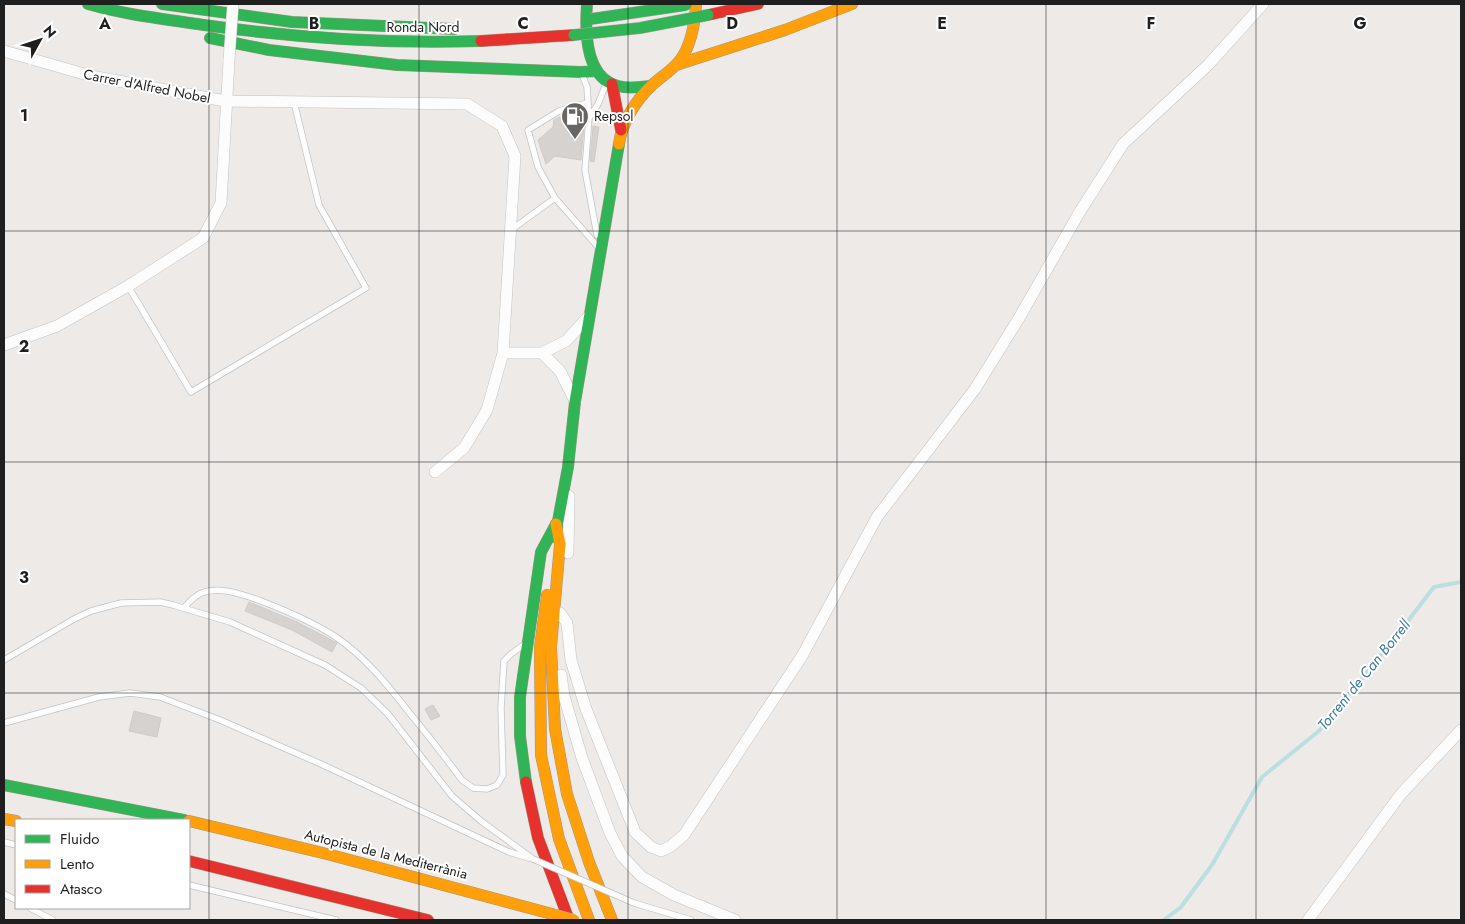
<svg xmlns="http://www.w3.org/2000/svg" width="1465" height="924" font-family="Jost,sans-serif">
<rect width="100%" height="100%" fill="#edeae8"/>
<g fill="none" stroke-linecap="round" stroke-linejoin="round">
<path stroke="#bbdfe0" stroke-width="4" d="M 1164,920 L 1181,907 L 1212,865 L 1262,777 L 1319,731 L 1391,643 L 1434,587 L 1461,582"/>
</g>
<path fill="#d5d2d0" stroke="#d0cbc9" d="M 559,117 L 564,118 L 564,122 L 584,125 L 581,160 L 555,156 L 546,164 L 538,140 L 553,127 L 554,120 Z
M 593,126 L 599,127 L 594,162 L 590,161 Z
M 249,602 L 297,622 L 337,643 L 332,652 L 292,630 L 245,611 Z
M 433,705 L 440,716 L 431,720 L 425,709 Z
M 134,711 L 161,718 L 157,737 L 129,731 Z"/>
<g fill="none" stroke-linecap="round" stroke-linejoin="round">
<g stroke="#c4c3c2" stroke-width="7">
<path id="lane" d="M 583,77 L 587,87 L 589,118 L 585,170 L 597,235
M 587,103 L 559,111 L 528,130 L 538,167 L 555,198 L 598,247
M 589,118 L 598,104 L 606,84
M 511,230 L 555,198
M 128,286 L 191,392 L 366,288 L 319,205 L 294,102
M 184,608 C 187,604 191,600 195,597 C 212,583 242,594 261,601 C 287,611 313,622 336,637 C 365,657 387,684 408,711 C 427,734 445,757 462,780 L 473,788 L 487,789 L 497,785 L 503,775 L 501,708 L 504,661 L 511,654 L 525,644
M 4,660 L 74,619 L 91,611 L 121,603 L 160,602 L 173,605 L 230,622 L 325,665 L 361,688 L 388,714 L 452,796 L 481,821 L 533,859
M 4,723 L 99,697 L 130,693 L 160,697 L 220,720 L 321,764 L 509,852 L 529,858
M 4,842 L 16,845
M 189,885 L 336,920
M 611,893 L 634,903 L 691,920
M 4,894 L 16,900
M 30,908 L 53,920"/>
</g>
<g stroke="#c4c3c2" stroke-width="12">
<path id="street" d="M 4,51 L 91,76 L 225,101 L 467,104 L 502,126 L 515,156 L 503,353 L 487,410 L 464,448 L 435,472
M 4,345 L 57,326 L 128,286 L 203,238 L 221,203 L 229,60
M 503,353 L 542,353 L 566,341 L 589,316
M 542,353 L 560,371 L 575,401
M 568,553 L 569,496
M 560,613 L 567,623 L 571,660 L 586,709 L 635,832 L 651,847 L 661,851 L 671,846 L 684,835 L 802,656 L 877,517 L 975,389 L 1019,318 L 1079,213 L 1123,144 L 1208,65 L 1263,4
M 561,675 L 564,696 L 582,758 L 610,833 L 622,856 L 642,877 L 674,895 L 735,920
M 1308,920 L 1401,794 L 1461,730"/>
</g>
<g stroke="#a49484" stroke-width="12">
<path id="fast" d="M 88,4 C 126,15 165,19 204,25 C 296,38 387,44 481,41
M 162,4 L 292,22 L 454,29
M 587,4 C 585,31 585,78 618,86 C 629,89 640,87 650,86
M 210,38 L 269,50 L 397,65 L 581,72 L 596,71
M 555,537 L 568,467 L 575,402 L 619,144
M 526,782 L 520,736 L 520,697 L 541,552 L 556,524
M 4,785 L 184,820"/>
</g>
<g stroke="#a49484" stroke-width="12">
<path id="slow" d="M 676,65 L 785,30 L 852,4
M 619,144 C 622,122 636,100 652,85 C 662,76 673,70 681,59 C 692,43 695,23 696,4
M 556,524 L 560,544 L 551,647 L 555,729 L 567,794 L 589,862 L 612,920
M 547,595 L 540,647 L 541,755 L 559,839 L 589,920
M 4,819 L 16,821
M 189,821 L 327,854 L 552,914"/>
</g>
<g stroke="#a49484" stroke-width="12">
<path id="jam" d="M 708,15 L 758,4
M 481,41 L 574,35
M 612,84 L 621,130
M 526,782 L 538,838 L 569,920
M 189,861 L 428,920"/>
</g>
<use href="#lane" stroke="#fcfcfc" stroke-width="5.5"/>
<use href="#street" stroke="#fcfcfc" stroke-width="11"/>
<use href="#fast" stroke="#30b455" stroke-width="11"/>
<use href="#slow" stroke="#ff9f0a" stroke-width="11"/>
<use href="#jam" stroke="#e5322d" stroke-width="11"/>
<g stroke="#c4c3c2" stroke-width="7" stroke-linecap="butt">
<path id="lane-bridge" d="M 533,859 L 611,893"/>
</g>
<g stroke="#c4c3c2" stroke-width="12" stroke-linecap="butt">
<path id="street-bridge" d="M 229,60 L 233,4"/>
</g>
<g stroke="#c39eaf" stroke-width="12" stroke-linecap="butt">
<path id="fast-bridge" d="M 591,19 L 686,5
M 574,35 L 640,28 L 708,15"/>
</g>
<g stroke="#c39eaf" stroke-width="12" stroke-linecap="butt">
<path id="slow-bridge" d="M 552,914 L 574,920"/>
</g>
<use href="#lane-bridge" stroke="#fcfcfc" stroke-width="5.5"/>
<use href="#street-bridge" stroke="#fcfcfc" stroke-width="11"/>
<use href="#fast-bridge" stroke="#30b455" stroke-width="11"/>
<use href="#slow-bridge" stroke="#ff9f0a" stroke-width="11"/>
</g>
<path fill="none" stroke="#1f1f1f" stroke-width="1" stroke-opacity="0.55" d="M 209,4 L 209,920M 419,4 L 419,920M 628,4 L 628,920M 837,4 L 837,920M 1046,4 L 1046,920M 1256,4 L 1256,920M 4,231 L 1461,231M 4,462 L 1461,462M 4,693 L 1461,693"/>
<defs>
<g id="fuel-pin" transform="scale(1.4375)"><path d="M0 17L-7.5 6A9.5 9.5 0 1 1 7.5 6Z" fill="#676665" stroke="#fff"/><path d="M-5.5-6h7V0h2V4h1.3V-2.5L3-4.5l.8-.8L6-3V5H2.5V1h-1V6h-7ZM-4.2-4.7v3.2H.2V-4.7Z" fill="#fff"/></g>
</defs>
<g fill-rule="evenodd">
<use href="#fuel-pin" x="575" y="116"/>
</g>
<g text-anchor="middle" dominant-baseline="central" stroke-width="4" stroke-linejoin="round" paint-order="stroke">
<g font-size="14" fill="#1f1f1f" stroke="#fff">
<text x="423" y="27">Ronda Nord</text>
<text transform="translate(147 86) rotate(11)">Carrer d'Alfred Nobel</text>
<text transform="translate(386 854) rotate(14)">Autopista de la Mediterrània</text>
</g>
<g font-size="14" fill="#1f1f1f" stroke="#fff" text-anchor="start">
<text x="594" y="116">Repsol</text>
</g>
<g font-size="15" font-style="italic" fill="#427b97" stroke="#fff">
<text transform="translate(1364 675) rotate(-51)">Torrent de Can Borrell</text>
</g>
</g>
<g font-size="16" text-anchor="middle" font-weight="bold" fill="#1f1f1f" stroke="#fff" stroke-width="4" stroke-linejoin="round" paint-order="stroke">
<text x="105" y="29">A</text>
<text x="314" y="29">B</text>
<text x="523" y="29">C</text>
<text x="732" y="29">D</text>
<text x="942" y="29">E</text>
<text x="1151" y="29">F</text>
<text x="1360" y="29">G</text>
<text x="24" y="121">1</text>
<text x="24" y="352">2</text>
<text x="24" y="583">3</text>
</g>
<rect width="1465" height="924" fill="none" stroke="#1f1f1f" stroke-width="10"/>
<rect x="15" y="819" width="175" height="90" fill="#ffffff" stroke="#a5a5a5"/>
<rect x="25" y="835" width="25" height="8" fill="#30b455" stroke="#a5a5a5"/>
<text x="60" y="844" font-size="15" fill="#1f1f1f">Fluido</text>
<rect x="25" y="860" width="25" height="8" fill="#ff9f0a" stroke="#a5a5a5"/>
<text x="60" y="869" font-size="15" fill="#1f1f1f">Lento</text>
<rect x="25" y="885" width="25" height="8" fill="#e5322d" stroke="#a5a5a5"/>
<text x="60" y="894" font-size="15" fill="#1f1f1f">Atasco</text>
<g transform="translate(40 40) rotate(50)" stroke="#ffffff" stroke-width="4" paint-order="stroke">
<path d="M0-4L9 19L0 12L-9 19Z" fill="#1f1f1f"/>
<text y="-8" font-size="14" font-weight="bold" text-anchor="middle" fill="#1f1f1f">N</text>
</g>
</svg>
